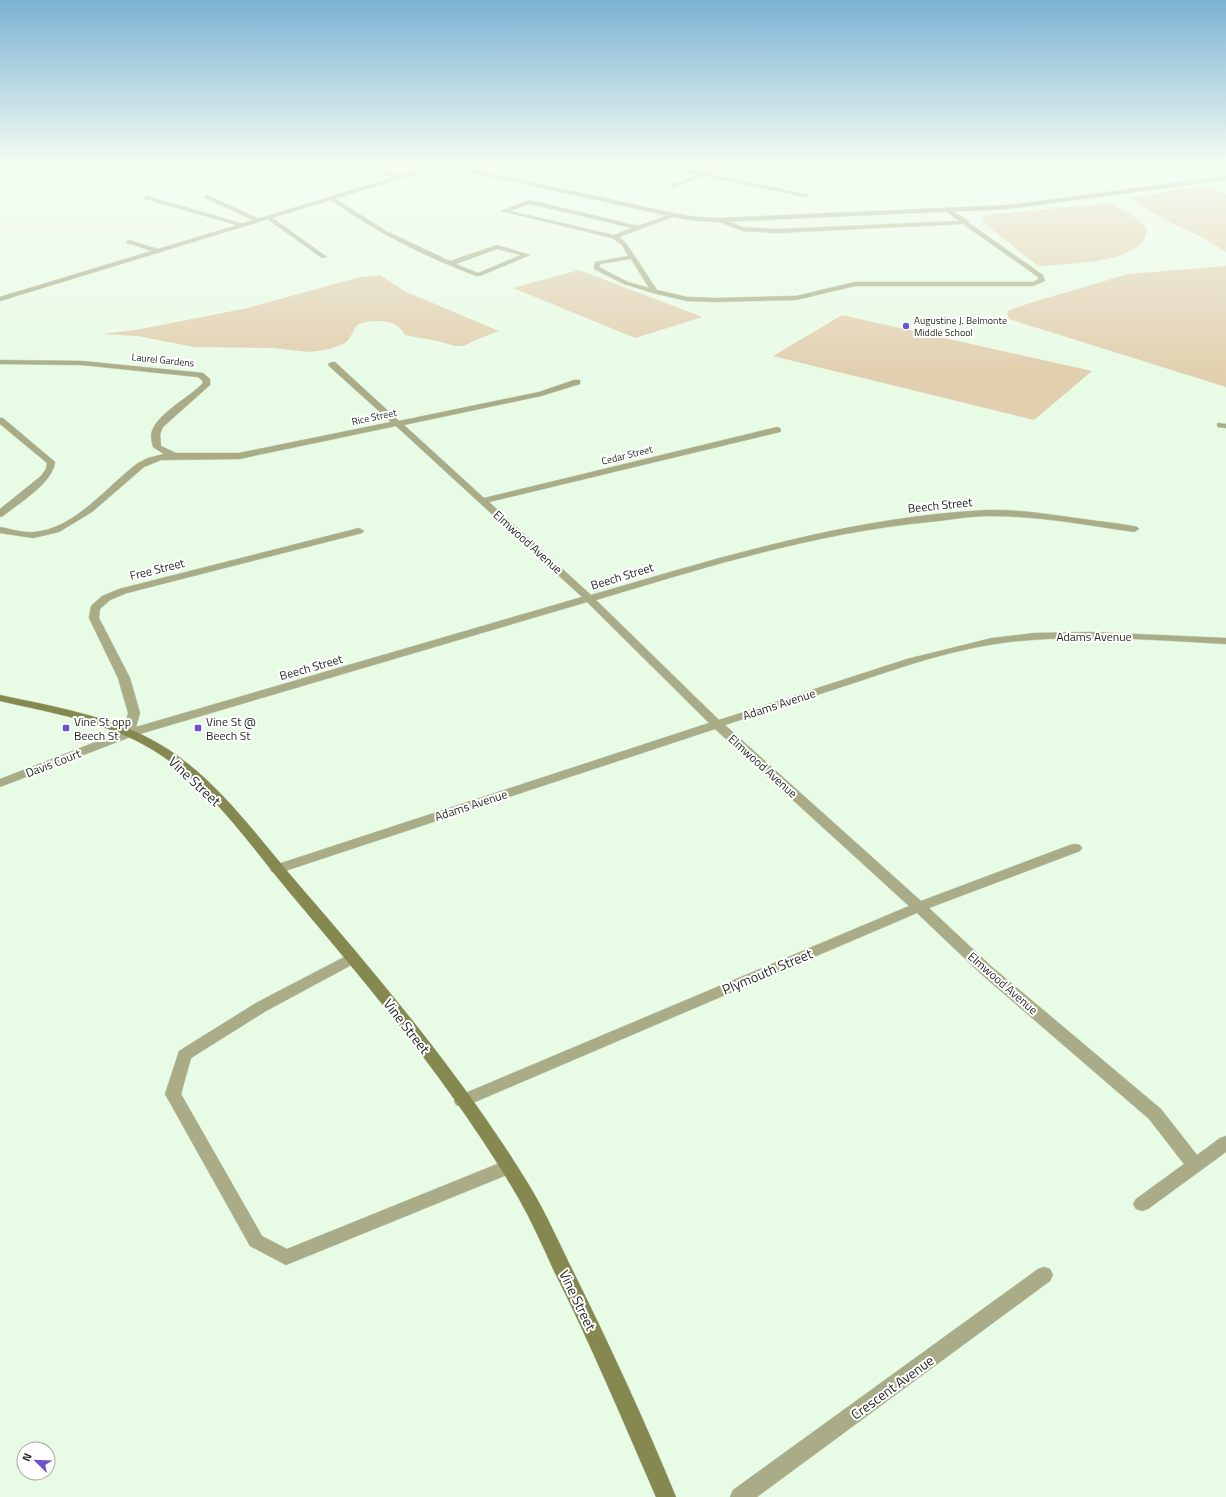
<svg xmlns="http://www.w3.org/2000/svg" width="1226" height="1497" font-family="'Titillium Web',sans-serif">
<rect width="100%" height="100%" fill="#e8fbe5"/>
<path fill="#e2cfaf" d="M 1202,187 L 1210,188 L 1226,195 L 1226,252 L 1200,236 L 1173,224 L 1132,200 L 1130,197 L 1155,195 L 1178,189 Z
M 1111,203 C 1119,208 1142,220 1146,228 C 1147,231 1146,234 1145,237 C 1134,264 1063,264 1038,266 L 982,221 L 983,216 L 988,215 Z
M 1226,266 L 1226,387 L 1009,319 L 1007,311 L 1027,304 L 1128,274 Z
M 579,270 L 703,317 L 635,338 L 513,288 Z
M 380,275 L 404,291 L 499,331 L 475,340 L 464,346 L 455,346 L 438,341 L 409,336 L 405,335 C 397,318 372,319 357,325 L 349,339 L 345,343 L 330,349 L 310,352 L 273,348 L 195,347 L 137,336 L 101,334 L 136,330 L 248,308 L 360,277 Z
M 842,315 L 1092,371 L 1034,420 L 773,356 Z"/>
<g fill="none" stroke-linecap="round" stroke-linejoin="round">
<g stroke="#c4d5c1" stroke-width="1">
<path id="lane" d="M 207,195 L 259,219 L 260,220 L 255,221 L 205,198 L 204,197 Z
M 147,196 L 244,224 L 245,225 L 240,226 L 145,199 L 144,198 Z
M 331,196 L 386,231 L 450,261 L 497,245 L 530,255 L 480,276 L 476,276 C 424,256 375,232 329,199 L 328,198 ZM 497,249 L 521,255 L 478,273 L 456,264 Z
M 530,200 L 638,226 L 671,214 L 675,214 L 675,216 L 619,237 L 626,243 L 657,290 L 687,297 L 716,298 L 796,296 L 855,282 L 1032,282 L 1038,280 L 1038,277 L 963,224 L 776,233 L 742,231 L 717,221 L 717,219 L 719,218 L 743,227 L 776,229 L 959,221 L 947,212 L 946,211 L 949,209 L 969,221 L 969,223 L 1043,275 L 1045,281 L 1033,286 L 855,286 L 796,300 L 716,302 L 687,301 L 653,293 L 624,284 L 594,269 L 595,262 L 628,256 L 622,245 L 612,238 L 501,211 ZM 530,204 L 632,228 L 614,235 L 510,211 ZM 631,259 L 649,288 L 628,282 L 599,267 L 600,264 Z
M 266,216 L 270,216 L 327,257 L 322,258 L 266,218 Z
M 129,240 L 161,250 L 162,251 L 159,253 L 127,243 L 126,242 Z
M 352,953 L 357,954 L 359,958 L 357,962 L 266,1011 L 191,1058 L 181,1094 L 262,1236 L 287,1249 L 502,1162 L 508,1160 L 514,1162 L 516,1167 L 514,1172 L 286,1265 L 250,1246 L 165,1094 L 179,1051 L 256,1003 Z"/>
</g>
<g stroke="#c4d5c1" stroke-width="1">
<path id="street" d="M 347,163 L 357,163 L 400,175 L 441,163 L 450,163 L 448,164 L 673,213 L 697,217 L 719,218 L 1008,205 L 1226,176 L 1226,180 L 1008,209 L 719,222 L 697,221 L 673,217 L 442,166 L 0,301 L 0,297 L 395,177 Z
M 642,163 L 654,163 L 703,173 L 728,163 L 736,163 L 709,174 L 809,195 L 806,197 L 703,176 L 673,188 L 670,186 L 671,185 L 697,175 Z
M 851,163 L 864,163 L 884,168 L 881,170 Z
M 0,360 L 82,361 L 203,373 L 210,379 L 210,385 L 163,427 L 160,434 L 161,446 L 176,453 L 239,453 L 391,422 L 329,366 L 328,364 L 332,362 L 335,362 L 399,421 L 539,392 L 574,380 L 580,380 L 580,384 L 541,396 L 404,425 L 484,498 L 777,427 L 780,428 L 781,430 L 780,432 L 489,502 L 591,595 C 721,557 851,517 987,510 C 1019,509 1052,515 1083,519 C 1101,522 1120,523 1137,527 L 1139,529 L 1134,532 C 1086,525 1038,516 990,516 C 970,516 949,520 929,522 C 815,533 706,567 596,600 L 719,720 L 907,659 L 992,638 L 1035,633 L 1090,632 L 1226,638 L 1226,644 C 1154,640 1081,634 1009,642 C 959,648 910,664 863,680 C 817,695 771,710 725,725 L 921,901 L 1070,845 L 1075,844 L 1080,845 L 1082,848 L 1080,851 L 929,908 L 991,966 L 1161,1109 L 1197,1155 L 1220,1138 L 1226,1136 L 1226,1152 L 1148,1209 L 1142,1211 L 1136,1209 L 1133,1204 L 1136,1199 L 1184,1164 L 1149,1119 L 981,974 L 917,913 L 468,1105 L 462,1107 L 456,1105 L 454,1101 L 456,1097 L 909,906 L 715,729 L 282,872 L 277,873 L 272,872 L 270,869 L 272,866 L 709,723 L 587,602 L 133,736 L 0,787 L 0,779 L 124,731 L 128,713 L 118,678 L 89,618 L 91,606 L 102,596 L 119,589 L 359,528 L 364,531 L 362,533 L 127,593 L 110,600 L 100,609 L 99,618 L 130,678 L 140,713 L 136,727 L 582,597 L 396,426 L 239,459 L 161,460 L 144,467 L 92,512 L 59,532 L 33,538 L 0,533 L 0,527 C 11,529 22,533 34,532 C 75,529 107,486 138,463 L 148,458 L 164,454 L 153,447 C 152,442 150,436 152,431 C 159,412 189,398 203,383 L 202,380 L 198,377 L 82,365 L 0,364 Z
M 0,418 L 3,418 L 55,462 C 53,483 19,503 3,516 L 0,517 L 0,509 L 41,476 L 46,469 L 47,463 L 0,424 Z
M 1218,423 L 1226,424 L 1226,428 L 1218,427 L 1217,425 Z
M 1044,1267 L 1050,1269 L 1053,1275 L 1050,1281 L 757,1497 L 730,1497 L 733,1490 L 1038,1269 Z"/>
</g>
<g stroke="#c4d5c1" stroke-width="1">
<path id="secondary" d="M 0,695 C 55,707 113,716 161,745 C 217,778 257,837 299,885 C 381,980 463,1077 529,1185 C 546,1213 559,1243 574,1273 C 610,1346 645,1421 676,1497 L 656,1497 C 623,1421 591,1345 554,1271 C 543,1247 532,1222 519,1199 C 455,1089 372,990 290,893 C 249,844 209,784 153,750 C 107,722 52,713 0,701 Z"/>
</g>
<use href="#lane" fill="#a9ac86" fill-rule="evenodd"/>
<use href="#street" fill="#a9ac86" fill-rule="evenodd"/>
<use href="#secondary" fill="#85884f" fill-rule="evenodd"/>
</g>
<linearGradient id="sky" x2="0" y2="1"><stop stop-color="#7cb2d3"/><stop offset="0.44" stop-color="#f5fdf3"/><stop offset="1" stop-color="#f5fdf3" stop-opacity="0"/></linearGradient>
<rect width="1226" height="373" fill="url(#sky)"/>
<g fill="#7252cb" stroke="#fff" stroke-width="1.5">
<circle cx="906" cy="326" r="4"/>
<rect x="62" y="724" width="8" height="8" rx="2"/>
<rect x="194" y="724" width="8" height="8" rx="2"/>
</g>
<g text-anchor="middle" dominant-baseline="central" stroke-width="4" stroke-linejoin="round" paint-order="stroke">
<g font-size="10" fill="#1f261e" stroke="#fff" text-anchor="start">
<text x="914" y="320">Augustine J. Belmonte<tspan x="914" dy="12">Middle School</tspan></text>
</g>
<g font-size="10" fill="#1f261e" stroke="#fff">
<text transform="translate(163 360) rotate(6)">Laurel Gardens</text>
<text transform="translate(374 417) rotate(-12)">Rice Street</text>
<text transform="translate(627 455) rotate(-14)">Cedar Street</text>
</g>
<g font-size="12" fill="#1f261e" stroke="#fff">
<text transform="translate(940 505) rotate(-6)">Beech Street</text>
<text transform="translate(528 542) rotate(42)">Elmwood Avenue</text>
<text transform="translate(157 569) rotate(-14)">Free Street</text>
<text transform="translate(622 576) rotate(-17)">Beech Street</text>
<text x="1094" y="636">Adams Avenue</text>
<text transform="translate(311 667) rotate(-16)">Beech Street</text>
<text transform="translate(779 704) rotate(-18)">Adams Avenue</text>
<text transform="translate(53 763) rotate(-21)">Davis Court</text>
<text transform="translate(763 766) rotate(42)">Elmwood Avenue</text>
<text transform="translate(471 805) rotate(-18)">Adams Avenue</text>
<text transform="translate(1003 983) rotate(41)">Elmwood Avenue</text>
</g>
<g font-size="12" fill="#1f261e" stroke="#fff" text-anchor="start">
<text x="74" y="721">Vine St opp<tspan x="74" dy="14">Beech St</tspan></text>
<text x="206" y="721">Vine St @<tspan x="206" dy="14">Beech St</tspan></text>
</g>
<g font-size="14" fill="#1f261e" stroke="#fff">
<text transform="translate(195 781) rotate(43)">Vine Street</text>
<text transform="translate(767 971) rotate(-23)">Plymouth Street</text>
<text transform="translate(407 1026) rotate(52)">Vine Street</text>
<text transform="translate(578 1300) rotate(64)">Vine Street</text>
<text transform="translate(892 1387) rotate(-36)">Crescent Avenue</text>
</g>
</g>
<g transform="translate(36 1461) rotate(293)"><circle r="19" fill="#ffffff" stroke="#a5a8a5"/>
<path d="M0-3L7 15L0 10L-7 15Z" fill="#7252cb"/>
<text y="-6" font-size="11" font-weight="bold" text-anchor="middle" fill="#1f261e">N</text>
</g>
</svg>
